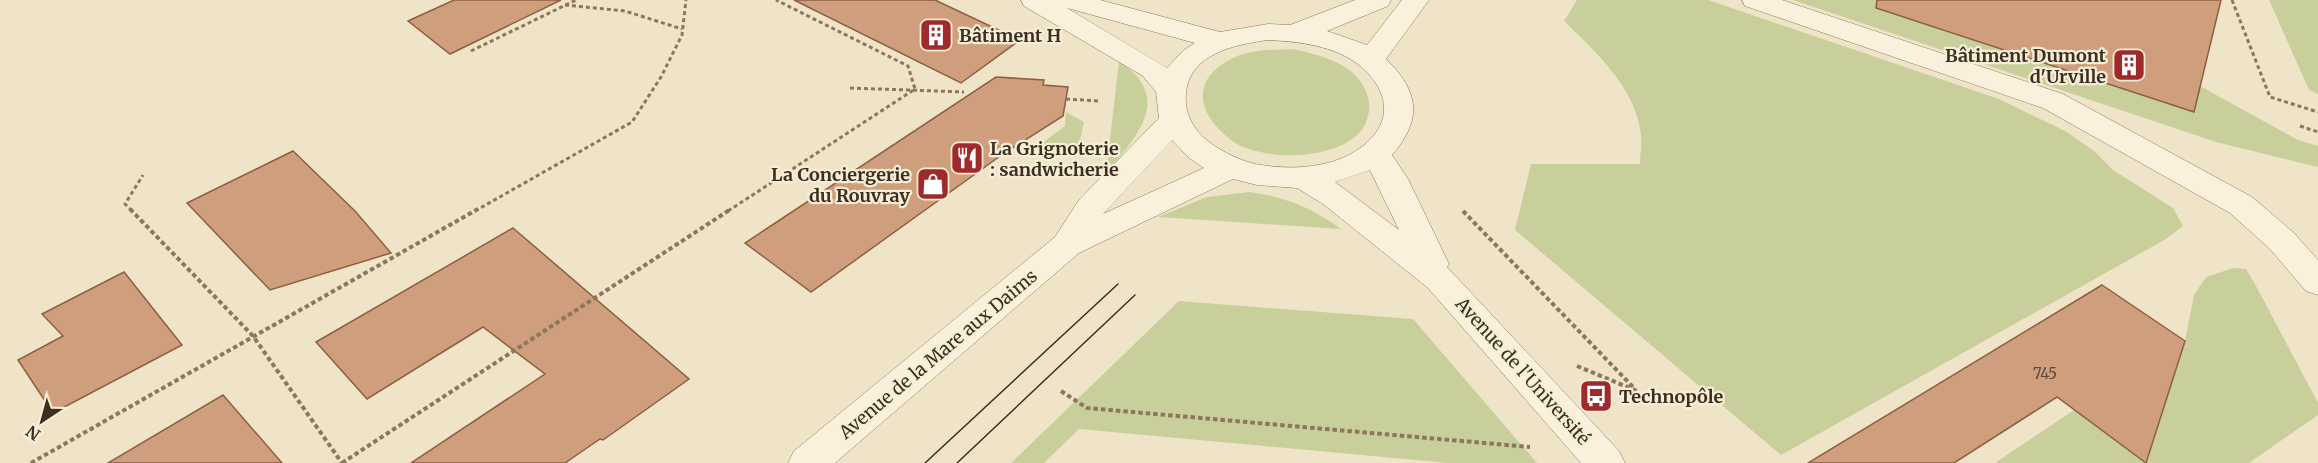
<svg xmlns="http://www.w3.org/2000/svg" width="2318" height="463" font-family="Merriweather,serif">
<rect width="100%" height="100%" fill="#f0e4c8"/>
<path fill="#c9cf9b" d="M 1577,0 L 1708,0 L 1999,99 L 2067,132 L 2094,151 L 2113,170 L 2173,208 L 2183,226 L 2166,239 L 1781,455 L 1515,230 L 1531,164 L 1640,164 C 1640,155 1642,145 1641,136 C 1637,89 1595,51 1564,21 Z
M 1793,0 L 2171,0 L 2180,75 L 2298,140 L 2318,146 L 2318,167 L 2216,142 Z
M 2269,0 L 2318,0 L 2318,94 L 2309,90 Z
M 1293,49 C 1325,56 1364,66 1369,103 C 1370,112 1367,125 1360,132 C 1334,161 1261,162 1231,140 C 1198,115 1189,81 1231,59 C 1250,49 1273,50 1293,49 Z
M 1119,61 C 1175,99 1136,136 1106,174 Z
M 1066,112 L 1084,122 L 1078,149 L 1037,147 L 1065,126 Z
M 1249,192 C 1285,197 1311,207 1341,229 L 1158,217 L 1207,197 Z
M 2233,268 L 2246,269 L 2255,284 L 2318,403 L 2318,415 L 2249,463 L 2146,463 L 2185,341 L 2194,295 L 2206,277 Z
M 1179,301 L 1413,319 L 1537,463 L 1448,463 L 1079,429 L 1044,463 L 1011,463 Z
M 2074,410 L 2145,463 L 1995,463 Z"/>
<path fill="#cf9f7d" stroke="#8d5f41" stroke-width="1.5" d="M 454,0 L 561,0 L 450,54 L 408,21 Z
M 794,0 L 935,0 L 1020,40 L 961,83 Z
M 1877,0 L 2221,0 L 2194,112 L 1876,8 Z
M 996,77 L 1044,80 L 1043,85 L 1068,87 L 1063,116 L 1003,154 L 811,292 L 745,243 Z
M 293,151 L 355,211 L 391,253 L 270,290 L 187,203 Z
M 513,228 L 689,379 L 603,440 L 600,439 L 565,463 L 411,463 L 545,374 L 483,327 L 367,399 L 316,342 Z
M 124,272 L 182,345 L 53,413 L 18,360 L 63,336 L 42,314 Z
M 2102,285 L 2185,341 L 2146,463 L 2057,397 L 1954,463 L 1808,463 Z
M 223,395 L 282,463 L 108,463 Z"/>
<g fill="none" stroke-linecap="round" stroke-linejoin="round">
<g stroke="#8d765c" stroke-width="1">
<path id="minor" d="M 1021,0 L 1100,0 L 1220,32 L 1268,24 L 1290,25 L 1355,0 L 1391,0 L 1388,6 L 1327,31 L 1367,45 L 1402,0 L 1429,0 L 1386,59 C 1419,91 1423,119 1392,155 L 1408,179 L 1449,264 L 1447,267 L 1619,451 L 1625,463 L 1581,463 L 1428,288 L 1323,204 L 1297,188 L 1257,185 L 1233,179 L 1079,253 L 835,463 L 788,463 L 794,451 L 1055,237 L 1079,200 L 1159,118 L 1156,92 L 1143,76 L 1024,6 ZM 1067,8 L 1195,43 L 1184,50 L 1167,68 ZM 1268,40 C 1308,42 1354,48 1377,85 C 1401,125 1359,157 1323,164 C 1301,169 1277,168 1255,164 C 1236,159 1218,150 1203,137 C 1188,122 1182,104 1188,83 C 1198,51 1240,44 1268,40 ZM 1172,140 L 1189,158 L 1204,168 L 1103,214 ZM 1370,170 L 1399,230 L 1335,182 Z
M 1742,0 L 1782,0 L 2063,94 L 2252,197 L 2294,233 L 2318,260 L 2318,295 L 2306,291 L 2270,249 L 2230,213 L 2043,108 L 1745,6 Z"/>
</g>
<path stroke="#8d765c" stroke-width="3" stroke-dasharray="4 3" stroke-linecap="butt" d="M 2232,0 L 2270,97 L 2318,112
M 565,5 L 625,11 L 682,29
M 471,51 L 576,0
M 850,88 L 964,92
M 1066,99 L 1099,101
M 2300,126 L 2318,132
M 132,211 L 125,204 L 143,175
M 475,211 L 632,122 L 661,77 L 682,35 L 686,0
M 728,211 L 915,89 L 908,66 L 776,0"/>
<path stroke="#8d765c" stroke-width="4" stroke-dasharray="4.5 3" stroke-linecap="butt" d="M 130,209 L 253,336 L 342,463
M 1463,211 L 1634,388
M 1577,366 L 1637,391
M 1061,391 L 1087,408 L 1530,447
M 31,463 L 478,209
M 342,463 L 731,209"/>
<use href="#minor" fill="#faf1dc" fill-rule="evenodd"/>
<path stroke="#3d2e20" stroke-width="1.5" d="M 925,463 L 1118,284
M 957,463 L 1135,295"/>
</g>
<defs>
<g id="building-square" transform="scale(1.725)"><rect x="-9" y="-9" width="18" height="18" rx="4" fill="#9e2a2b" stroke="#f7eed8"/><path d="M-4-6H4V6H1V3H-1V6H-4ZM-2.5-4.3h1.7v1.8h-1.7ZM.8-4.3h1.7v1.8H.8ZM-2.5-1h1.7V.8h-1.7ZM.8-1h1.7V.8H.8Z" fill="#fff"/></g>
<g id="restaurant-square" transform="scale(1.725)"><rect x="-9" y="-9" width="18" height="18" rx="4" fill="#9e2a2b" stroke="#f7eed8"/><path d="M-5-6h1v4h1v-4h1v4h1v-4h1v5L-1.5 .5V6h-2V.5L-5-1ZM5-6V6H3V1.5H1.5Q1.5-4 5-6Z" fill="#fff"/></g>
<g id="shop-square" transform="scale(1.725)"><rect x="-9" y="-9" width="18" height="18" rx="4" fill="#9e2a2b" stroke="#f7eed8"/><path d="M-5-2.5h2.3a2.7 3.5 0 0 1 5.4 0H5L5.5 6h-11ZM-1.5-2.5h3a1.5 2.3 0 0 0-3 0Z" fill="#fff"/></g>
<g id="bus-square" transform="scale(1.725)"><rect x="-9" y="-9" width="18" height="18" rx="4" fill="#9e2a2b" stroke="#f7eed8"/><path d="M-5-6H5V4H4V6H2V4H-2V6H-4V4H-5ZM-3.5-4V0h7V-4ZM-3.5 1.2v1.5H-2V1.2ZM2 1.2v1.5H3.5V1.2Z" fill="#fff"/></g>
</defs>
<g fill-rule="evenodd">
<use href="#building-square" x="936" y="35"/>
<use href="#building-square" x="2129" y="65"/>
<use href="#restaurant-square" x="967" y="158"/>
<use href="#shop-square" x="933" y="184"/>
<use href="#bus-square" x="1596" y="396"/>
</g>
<g text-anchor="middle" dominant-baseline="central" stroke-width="4.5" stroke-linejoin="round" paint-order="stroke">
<g font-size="15" fill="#624a37">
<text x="2045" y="373">745</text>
</g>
<g font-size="18" font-weight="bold" fill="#3d2e20" stroke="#f7eed8" text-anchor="start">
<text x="959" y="35">Bâtiment H</text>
<text x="2106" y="55" text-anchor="end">Bâtiment Dumont<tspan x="2106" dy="21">d'Urville</tspan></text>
<text x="990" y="148">La Grignoterie<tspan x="990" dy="21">: sandwicherie</tspan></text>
<text x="910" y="174" text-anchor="end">La Conciergerie<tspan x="910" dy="21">du Rouvray</tspan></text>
<text x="1619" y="396">Technopôle</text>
</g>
<g font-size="18" fill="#3d2e20" stroke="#f7eed8">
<text transform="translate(938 354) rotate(-40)">Avenue de la Mare aux Daims</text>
<text transform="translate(1523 371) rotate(48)">Avenue de l'Université</text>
</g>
</g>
<g transform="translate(42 421) rotate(216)" stroke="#f7eed8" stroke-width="4.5" paint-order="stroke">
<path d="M0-4.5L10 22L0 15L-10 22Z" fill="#3d2e20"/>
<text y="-9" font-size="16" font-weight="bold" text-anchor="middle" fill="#3d2e20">N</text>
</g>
</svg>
